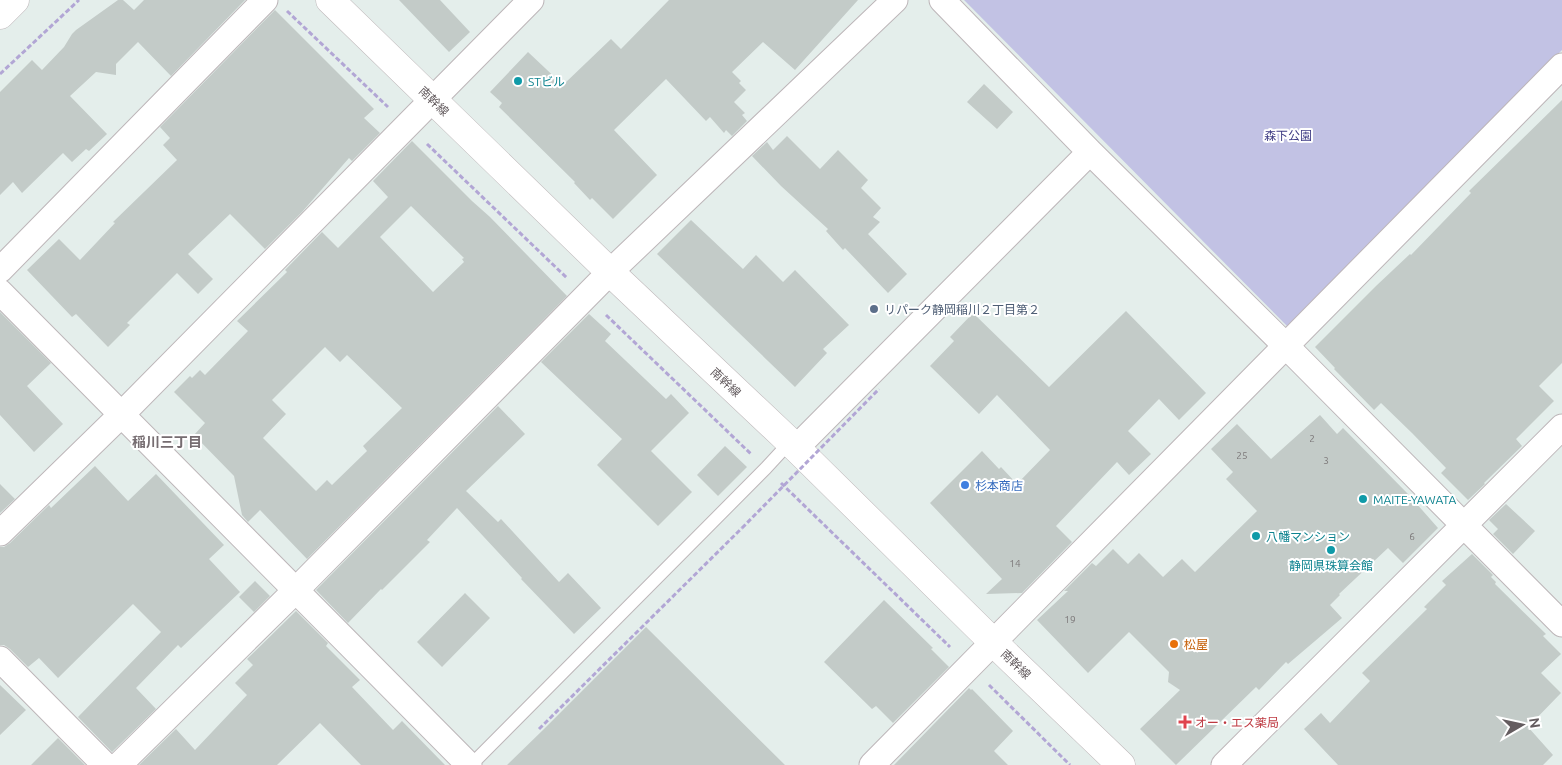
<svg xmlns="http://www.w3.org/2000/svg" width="1562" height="765" font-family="Ubuntu,'Noto Sans JP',sans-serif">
<rect width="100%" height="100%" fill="#e4eeeb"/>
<path fill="#c2c2e4" d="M 964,0 L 1562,0 L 1562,50 L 1288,327 Z"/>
<path fill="#c3cbc8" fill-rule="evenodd" d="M 118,0 L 123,0 L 134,10 L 144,0 L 245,0 L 171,76 L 138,42 L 116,64 L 116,75 L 96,72 L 70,96 L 107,134 L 89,151 L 86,149 L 72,162 L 63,153 L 22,193 L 13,182 L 0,195 L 0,92 L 32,60 L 42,70 L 64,47 L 72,34 L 76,30 Z
M 399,0 L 440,0 L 470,32 L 449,52 Z
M 669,0 L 858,0 L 795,70 L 763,42 L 732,72 L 741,81 L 739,83 L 746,90 L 734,102 L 745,113 L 742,115 L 747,121 L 732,136 L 726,130 L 724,133 L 710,117 L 706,121 L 666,79 L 614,130 L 657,175 L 613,219 L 592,198 L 590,200 L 574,183 L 575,182 L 499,107 L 502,103 L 490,92 L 528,52 L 563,85 L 611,39 L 621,49 Z
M 275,10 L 374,109 L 364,118 L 380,133 L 352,161 L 349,158 L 302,212 L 265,249 L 230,214 L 188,254 L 213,279 L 198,294 L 177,273 L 127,323 L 130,325 L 108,347 L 76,314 L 72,317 L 27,270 L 59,239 L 80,260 L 115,223 L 113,222 L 177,160 L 163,145 L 170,138 L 160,127 Z
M 984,84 L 1013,112 L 997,129 L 967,102 Z
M 1562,100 L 1562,363 L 1539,386 L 1554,401 L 1516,439 L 1522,446 L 1484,483 L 1485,484 L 1468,500 L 1441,473 L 1446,468 L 1412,433 L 1381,403 L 1374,410 L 1334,369 L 1335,368 L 1315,347 L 1376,286 L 1410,254 L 1411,255 L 1471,193 L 1469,191 Z
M 787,136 L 820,169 L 838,150 L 868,180 L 861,188 L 881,208 L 873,217 L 880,222 L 868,234 L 907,274 L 888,293 L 845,248 L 843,250 L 826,231 L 828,229 L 781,186 L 752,156 L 767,142 L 773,150 Z
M 412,141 L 472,201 L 490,217 L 567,296 L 307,559 L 260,510 L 248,522 L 242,515 L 234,476 L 194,435 L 205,423 L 174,392 L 190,376 L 192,378 L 200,370 L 205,375 L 248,331 L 237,321 L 287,272 L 285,270 L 322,232 L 338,248 L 388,197 L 373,181 ZM 411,206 L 464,258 L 462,259 L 464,262 L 433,292 L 380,237 ZM 325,347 L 340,362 L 347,355 L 402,408 L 363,446 L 367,451 L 332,485 L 327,480 L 316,491 L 263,438 L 286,414 L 272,400 Z
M 691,220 L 743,269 L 756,255 L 783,282 L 795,270 L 849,325 L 823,349 L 827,353 L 795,387 L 657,254 Z
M 1126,311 L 1206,393 L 1179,420 L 1159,399 L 1128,431 L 1151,454 L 1129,475 L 1117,462 L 1056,526 L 1072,542 L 1022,593 L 986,594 L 1002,579 L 930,503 L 982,451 L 999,469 L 1001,467 L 1017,484 L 1050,450 L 997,395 L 979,414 L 930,366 L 954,341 L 950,337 L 973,313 L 1049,387 Z
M 0,312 L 51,363 L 27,386 L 63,424 L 34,452 L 0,415 Z
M 589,314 L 611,334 L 605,341 L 666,399 L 671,394 L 689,413 L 651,451 L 692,492 L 658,526 L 597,465 L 622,439 L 541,362 Z
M 498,406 L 525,434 L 466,491 L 498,522 L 501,519 L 559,582 L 568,573 L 601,608 L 574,634 L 521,579 L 522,578 L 457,508 L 427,540 L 430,542 L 382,590 L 381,589 L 348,623 L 316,590 Z
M 1320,415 L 1337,434 L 1343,428 L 1408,494 L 1438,528 L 1403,563 L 1388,548 L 1339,594 L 1340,595 L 1330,605 L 1342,618 L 1288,664 L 1286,662 L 1259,690 L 1256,687 L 1176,765 L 1140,729 L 1180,690 L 1168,682 L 1169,672 L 1129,632 L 1088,673 L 1037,620 L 1068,591 L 1064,591 L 1092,563 L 1096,566 L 1113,549 L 1128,564 L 1139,553 L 1163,577 L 1182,559 L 1195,572 L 1257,511 L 1226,479 L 1233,472 L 1211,449 L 1237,424 L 1271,459 Z
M 725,446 L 747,467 L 718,496 L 697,475 Z
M 95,466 L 128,501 L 156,474 L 224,545 L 209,559 L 240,592 L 181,648 L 178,645 L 136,688 L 156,709 L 112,752 L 78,717 L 161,632 L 133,604 L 58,678 L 39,658 L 28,667 L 10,649 L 4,645 L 0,645 L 0,547 L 4,547 L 10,543 L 49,505 L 51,508 Z
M 0,484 L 15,499 L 0,513 Z
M 1506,504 L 1535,531 L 1513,554 L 1493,534 L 1498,529 L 1489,520 Z
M 1472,554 L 1493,575 L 1491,577 L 1496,582 L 1495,584 L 1546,634 L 1543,636 L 1561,654 L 1541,673 L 1561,693 L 1528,727 L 1553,755 L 1543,765 L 1338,765 L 1304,729 L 1321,713 L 1330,723 L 1370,681 L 1362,673 L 1427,609 L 1424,607 L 1446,585 L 1442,581 Z
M 255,581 L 270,596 L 254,612 L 239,597 Z
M 465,593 L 490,618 L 442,667 L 417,642 Z
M 884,600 L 933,648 L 931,649 L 949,667 L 893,723 L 876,706 L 872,709 L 824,662 Z
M 296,611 L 328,643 L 326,646 L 360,680 L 352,687 L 393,730 L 402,721 L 445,765 L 361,765 L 320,723 L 277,765 L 139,765 L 176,729 L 195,750 L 247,695 L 235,683 L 253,665 L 247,659 Z
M 646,627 L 785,765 L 507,765 L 544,729 Z
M 0,685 L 26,710 L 0,735 Z
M 969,688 L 971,690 L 972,689 L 1013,731 L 994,751 L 1008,765 L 894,765 Z
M 58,738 L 85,765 L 31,765 Z"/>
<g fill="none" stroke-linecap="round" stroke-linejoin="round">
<g stroke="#bdb6b9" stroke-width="14">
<path id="service" d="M 471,765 L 766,468 L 790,442"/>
</g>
<g stroke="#bdb6b9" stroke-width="27">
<path id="minor" d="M 942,0 L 1090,152 L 1286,346 L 1562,624
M 0,270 L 265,0
M 0,292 L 469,765
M 796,448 L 1090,152
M 0,533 L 121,415 L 531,0
M 0,659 L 105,765
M 119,765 L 296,590 L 610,272 L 895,0
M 872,765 L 1562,66
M 1224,765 L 1562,427"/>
</g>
<g stroke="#bdb6b9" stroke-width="29">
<path id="tertiary" d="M 0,15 L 15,0"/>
</g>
<g stroke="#bfb8ba" stroke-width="29">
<path id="secondary" d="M 330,0 L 610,272 L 790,442 L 993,642 L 1121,765"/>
</g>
<path stroke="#b2a6d5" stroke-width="3" stroke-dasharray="5 2.5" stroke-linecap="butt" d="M 287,11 L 388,107
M 0,74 L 79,0
M 427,144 L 567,278
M 606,315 L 751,454
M 781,483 L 950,647
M 989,685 L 1070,765
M 539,729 L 742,528"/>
<use href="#service" stroke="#fff" stroke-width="12"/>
<use href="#minor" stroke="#fff" stroke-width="25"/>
<use href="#tertiary" stroke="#fff" stroke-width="28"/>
<use href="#secondary" stroke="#fff" stroke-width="28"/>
<path stroke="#b2a6d5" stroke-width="3" stroke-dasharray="5 2.5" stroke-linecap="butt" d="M 742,528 L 879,389"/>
</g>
<g fill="#0f9aa8" stroke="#fff" stroke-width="2">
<circle cx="518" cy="81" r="5"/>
<circle cx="1363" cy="499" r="5"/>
<circle cx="1256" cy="536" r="5"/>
<circle cx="1331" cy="550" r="5"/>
</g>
<circle fill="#5c6f8a" stroke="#fff" stroke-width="2" cx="874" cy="309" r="5"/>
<circle fill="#3f7fe0" stroke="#fff" stroke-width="2" cx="965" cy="485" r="5"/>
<circle fill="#e8710a" stroke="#fff" stroke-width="2" cx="1174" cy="644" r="5"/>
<path fill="#e0444e" stroke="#fff" stroke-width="2" d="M1182.5 714.5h5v5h5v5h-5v5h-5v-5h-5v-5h5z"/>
<g text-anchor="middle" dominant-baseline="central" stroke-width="4" stroke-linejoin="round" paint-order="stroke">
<g font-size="10" fill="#7c7879">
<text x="1312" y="438">2</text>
<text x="1242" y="455">25</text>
<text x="1326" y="460">3</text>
<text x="1412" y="536">6</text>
<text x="1015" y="563">14</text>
<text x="1070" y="619">19</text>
</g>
<g font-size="12" fill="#0d838f" stroke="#fff" text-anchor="start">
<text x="528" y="81">STビル</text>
<text x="1373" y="499">MAITE-YAWATA</text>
<text x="1266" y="536">八幡マンション</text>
<text x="1331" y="565" text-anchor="middle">静岡県珠算会館</text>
</g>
<g font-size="12" fill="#645c5f" stroke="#fff">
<text transform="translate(434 101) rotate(44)">南幹線</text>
<text transform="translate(726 382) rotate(43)">南幹線</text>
<text transform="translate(1016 664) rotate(44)">南幹線</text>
</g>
<g font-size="12" fill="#3e3b84" stroke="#fff">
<text x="1288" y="135">森下公園</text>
</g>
<g font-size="12" fill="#4e5e75" stroke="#fff" text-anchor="start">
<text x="884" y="309">リパーク静岡稲川２丁目第２</text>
</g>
<g font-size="12" fill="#366cbe" stroke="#fff" text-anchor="start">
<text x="975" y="485">杉本商店</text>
</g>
<g font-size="12" fill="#c56008" stroke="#fff" text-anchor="start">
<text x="1184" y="644">松屋</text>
</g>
<g font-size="12" fill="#be3a42" stroke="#fff" text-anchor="start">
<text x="1195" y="722">オー・エス薬局</text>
</g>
<g font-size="14" font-weight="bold" fill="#766d71" stroke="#fff">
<text x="167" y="442">稲川三丁目</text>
</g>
</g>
<g transform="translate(1522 725) rotate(81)" stroke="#ffffff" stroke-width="4" paint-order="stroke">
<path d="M0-4L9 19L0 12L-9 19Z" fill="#645c5f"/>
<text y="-8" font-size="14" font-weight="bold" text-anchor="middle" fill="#645c5f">N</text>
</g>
</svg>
